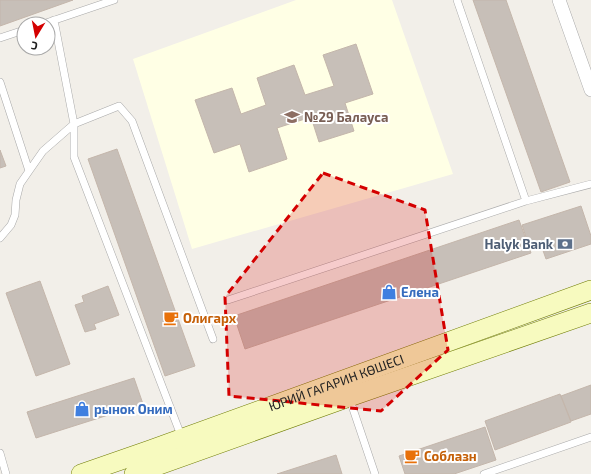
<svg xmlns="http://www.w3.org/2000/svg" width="591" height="474" font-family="'Exo 2',sans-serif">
<rect width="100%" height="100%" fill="#f2efe9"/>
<path fill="#ffffe5" d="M 296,0 L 392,0 L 453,174 L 192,249 L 133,59 Z"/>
<path fill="#c7bfb8" stroke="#c4b6ab" d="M 0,0 L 73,0 L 0,26 Z
M 473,0 L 506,0 L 570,182 L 541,192 Z
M 356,44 L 373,94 L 345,103 L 354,131 L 319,142 L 311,117 L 277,128 L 287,159 L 249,172 L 240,144 L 214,153 L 195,100 L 232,88 L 241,114 L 266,105 L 257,78 L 294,65 L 305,95 L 334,86 L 323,55 Z
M 117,149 L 195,366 L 165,376 L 88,159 Z
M 0,150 L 6,166 L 0,168 Z
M 581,206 L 591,236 L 591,244 L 546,259 L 540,242 L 529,246 L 522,225 Z
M 519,220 L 531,253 L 245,349 L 234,316 Z
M 40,281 L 70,364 L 36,376 L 6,293 Z
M 108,286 L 119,315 L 94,324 L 96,329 L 85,332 L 75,305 L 84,302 L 82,296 Z
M 134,378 L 143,404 L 36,438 L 27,412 Z
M 591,385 L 591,414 L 571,421 L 561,396 Z
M 560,394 L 571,422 L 495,450 L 485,421 Z
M 485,427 L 496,460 L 454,474 L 405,474 L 399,456 Z
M 336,455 L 342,474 L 277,474 Z"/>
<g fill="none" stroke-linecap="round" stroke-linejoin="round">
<g stroke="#a9a9a9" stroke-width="8">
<path id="lane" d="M 457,0 L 526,201
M 54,20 L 74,124 L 74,157 L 182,438
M 43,24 L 114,0
M 0,38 L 24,30
M 0,82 L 29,171 L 20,184 L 16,200 L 15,215 L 11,225 L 0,238
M 29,171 L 43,151 L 74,124 L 119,106 L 132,121 L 213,339
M 228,300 L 526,201 L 591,184
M 349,397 L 375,474
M 0,453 L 6,474
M 484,474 L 591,437"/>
</g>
<g stroke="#a9a9a9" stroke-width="14">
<path id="street" d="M 559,0 L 591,90"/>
</g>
<g stroke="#707d05" stroke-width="20">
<g id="secondary">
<path id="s1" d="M 81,474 L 150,450 L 591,290"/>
<path d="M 134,474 L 349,397 L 591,313"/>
</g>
</g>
<use href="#lane" stroke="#fff" stroke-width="7"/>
<use href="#street" stroke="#fff" stroke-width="13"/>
<use href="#secondary" stroke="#f7fabf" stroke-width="19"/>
</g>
<path fill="#d40000" fill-opacity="0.2" stroke="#d40000" stroke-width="3" stroke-dasharray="8 5" stroke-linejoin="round" d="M 323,173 L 425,210 L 448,350 L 381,411 L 229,396 L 225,297 Z"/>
<defs>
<g id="school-bare" transform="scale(1.2)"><path d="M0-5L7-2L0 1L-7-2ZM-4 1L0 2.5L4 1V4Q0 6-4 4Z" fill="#8d6e63" stroke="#fff" stroke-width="2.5" paint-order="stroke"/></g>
<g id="bank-bare" transform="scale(1.2)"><path d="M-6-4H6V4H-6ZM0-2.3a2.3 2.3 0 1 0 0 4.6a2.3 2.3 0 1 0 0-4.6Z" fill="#5c6f8a" stroke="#fff" stroke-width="2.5" paint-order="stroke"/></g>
<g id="shop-bare" transform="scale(1.2)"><path d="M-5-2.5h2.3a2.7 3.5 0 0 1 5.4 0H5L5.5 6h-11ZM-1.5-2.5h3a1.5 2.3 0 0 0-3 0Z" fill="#3f7fe0" stroke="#fff" stroke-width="2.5" paint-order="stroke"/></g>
<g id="cafe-bare" transform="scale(1.2)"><path d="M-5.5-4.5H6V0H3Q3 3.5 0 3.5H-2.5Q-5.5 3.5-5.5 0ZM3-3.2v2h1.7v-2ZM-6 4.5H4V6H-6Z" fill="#e8710a" stroke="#fff" stroke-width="2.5" paint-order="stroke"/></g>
</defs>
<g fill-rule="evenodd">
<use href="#school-bare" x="292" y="117"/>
<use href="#bank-bare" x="565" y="244"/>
<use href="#shop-bare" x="389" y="292"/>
<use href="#cafe-bare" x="171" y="318"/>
<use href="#shop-bare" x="82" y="409"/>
<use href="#cafe-bare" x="412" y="456"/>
</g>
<g text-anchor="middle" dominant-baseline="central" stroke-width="4" stroke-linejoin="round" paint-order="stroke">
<g font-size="13" font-weight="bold" fill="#785e54" stroke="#fff" text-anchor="start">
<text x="304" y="117">№29 Балауса</text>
</g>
<g font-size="13" font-weight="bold" fill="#4e5e75" stroke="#fff" text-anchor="end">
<text x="553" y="244">Halyk Bank</text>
</g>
<g font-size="13" font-weight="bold" fill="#366cbe" stroke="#fff" text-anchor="start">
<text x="401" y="292">Елена</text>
<text x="94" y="409">рынок Оним</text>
</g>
<g font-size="13" font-weight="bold" fill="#c56008" stroke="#fff" text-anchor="start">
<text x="183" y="318">Олигарх</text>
<text x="424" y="456">Соблазн</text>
</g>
<g font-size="13" fill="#222" stroke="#fff">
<text stroke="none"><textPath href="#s1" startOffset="271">ЮРИЙ ГАГАРИН КӨШЕСІ</textPath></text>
</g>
</g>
<g transform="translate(36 36) rotate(190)"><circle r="19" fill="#ffffff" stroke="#a7a7a7"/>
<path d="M0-3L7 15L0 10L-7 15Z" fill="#d40000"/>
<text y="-6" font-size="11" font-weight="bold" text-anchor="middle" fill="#222222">С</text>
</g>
</svg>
